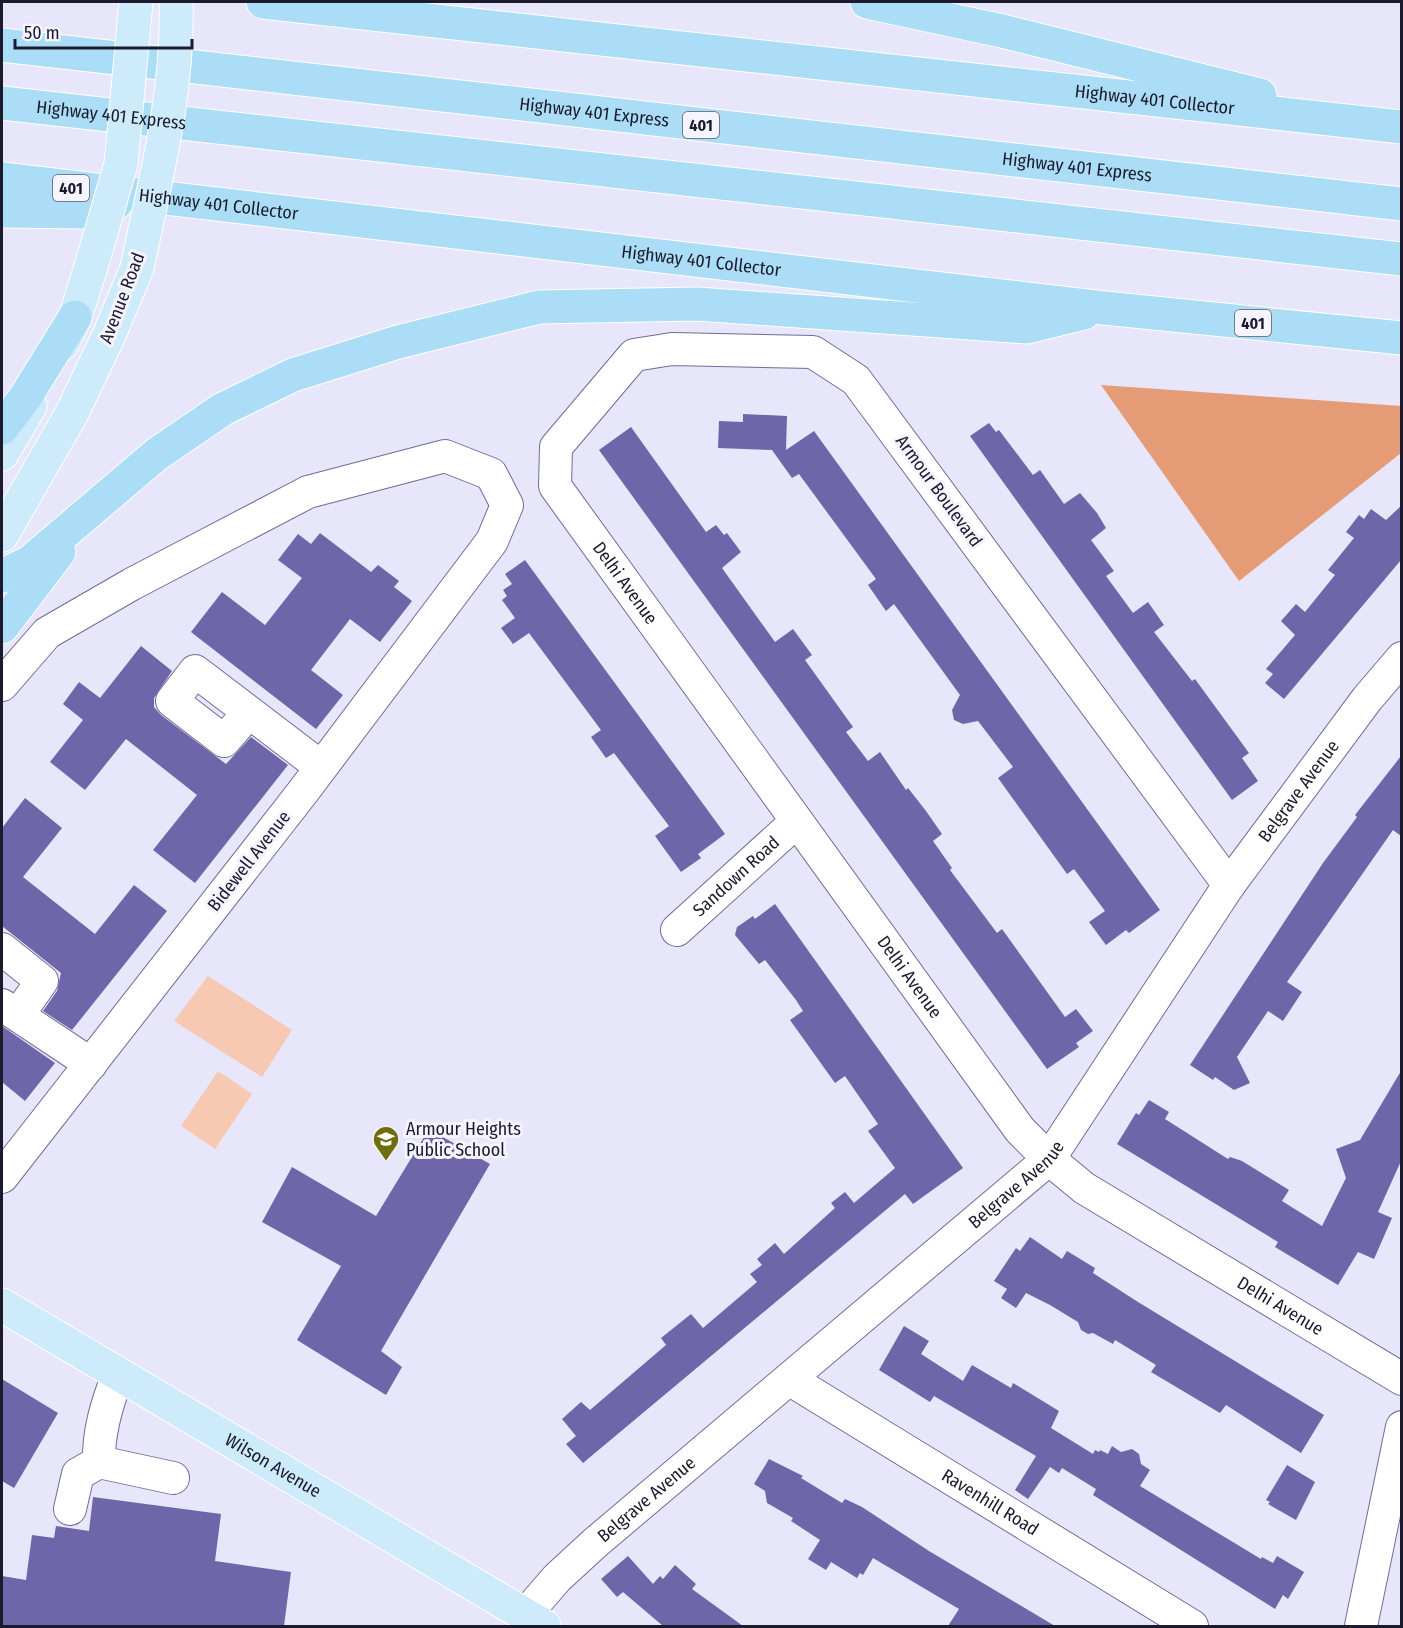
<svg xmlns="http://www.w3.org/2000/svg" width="1403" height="1628" font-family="'Fira Sans Condensed',sans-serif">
<rect width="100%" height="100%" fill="#e7e6fb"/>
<path fill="#f8c9b2" d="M 208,976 L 292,1030 L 262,1077 L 174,1021 Z
M 218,1071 L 252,1094 L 215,1149 L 181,1126 Z"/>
<path fill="#e59b75" d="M 1101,385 L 1401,406 L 1401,453 L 1239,581 Z"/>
<path fill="#6e66a8" d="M 743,414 L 787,416 L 786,450 L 814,431 L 1160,910 L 1129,933 L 1126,930 L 1106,945 L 1089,922 L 1105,911 L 1074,869 L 1067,874 L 998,778 L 1013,767 L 978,721 L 963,724 L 954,720 L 952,710 L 960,695 L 894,604 L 886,611 L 868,585 L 876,579 L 799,474 L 792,478 L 772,450 L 718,448 L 719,421 L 743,422 Z
M 989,423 L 996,432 L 999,430 L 1033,475 L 1040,470 L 1064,504 L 1080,493 L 1097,513 L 1106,528 L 1091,540 L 1114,571 L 1106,576 L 1133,613 L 1148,602 L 1164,625 L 1154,632 L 1192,681 L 1195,679 L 1249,753 L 1242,758 L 1258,781 L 1232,800 L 970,436 Z
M 631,427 L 706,532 L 716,525 L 724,535 L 727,533 L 741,552 L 722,568 L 775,642 L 793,629 L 812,655 L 805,660 L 853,727 L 846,732 L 868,761 L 880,752 L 906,790 L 908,788 L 926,811 L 942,834 L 933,841 L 952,868 L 950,870 L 997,933 L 1002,929 L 1065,1017 L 1076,1009 L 1093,1031 L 1076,1043 L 1079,1047 L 1047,1069 L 599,450 Z
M 1401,506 L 1401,560 L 1284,699 L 1265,683 L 1273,674 L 1266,669 L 1295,635 L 1281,621 L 1296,604 L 1305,612 L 1335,575 L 1328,570 L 1354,538 L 1346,532 L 1359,515 L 1364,519 L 1371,509 L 1386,520 Z
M 320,533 L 371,572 L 378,565 L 399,581 L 394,587 L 412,601 L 380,642 L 350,619 L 311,670 L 343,695 L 316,729 L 191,632 L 222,592 L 265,625 L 302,578 L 278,560 L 298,534 L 311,544 Z
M 525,560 L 725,834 L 698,854 L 701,858 L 681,872 L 655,836 L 669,826 L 614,753 L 606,758 L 591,737 L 601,730 L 558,672 L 529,633 L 513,644 L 501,628 L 515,618 L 502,600 L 507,596 L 503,590 L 512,584 L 505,574 Z
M 141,646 L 172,671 L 154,698 L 154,707 L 161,715 L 226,764 L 251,737 L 288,765 L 195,883 L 153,850 L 197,795 L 126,739 L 85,790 L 50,762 L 83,720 L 63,704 L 79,682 L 100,698 Z
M 1401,756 L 1401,836 L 1393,830 L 1287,982 L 1302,992 L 1283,1021 L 1268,1011 L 1237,1057 L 1250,1083 L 1234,1090 L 1215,1077 L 1213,1080 L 1190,1065 L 1323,863 L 1357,817 L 1355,815 Z
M 25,798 L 62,828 L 23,877 L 95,934 L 134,885 L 167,911 L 72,1030 L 43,1011 L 57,991 L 61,973 L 2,926 L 2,828 Z
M 775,904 L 963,1168 L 913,1204 L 905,1194 L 583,1463 L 566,1444 L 576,1436 L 562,1419 L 581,1402 L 590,1410 L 666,1345 L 661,1338 L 691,1314 L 703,1328 L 757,1282 L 750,1274 L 762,1265 L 757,1259 L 775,1243 L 784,1254 L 835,1208 L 831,1203 L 845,1192 L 854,1203 L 895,1168 L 868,1131 L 878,1124 L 845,1076 L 835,1083 L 790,1020 L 803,1011 L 796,1000 L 765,960 L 759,964 L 735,935 L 737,927 L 753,916 L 755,919 Z
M 2,1026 L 55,1063 L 25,1101 L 2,1082 Z
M 1401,1071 L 1401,1161 L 1378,1212 L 1392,1218 L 1374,1259 L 1358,1252 L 1338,1285 L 1275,1247 L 1278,1242 L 1117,1144 L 1136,1113 L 1139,1115 L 1149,1100 L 1169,1112 L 1165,1119 L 1228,1159 L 1230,1157 L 1242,1161 L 1289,1190 L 1282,1201 L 1322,1226 L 1346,1178 L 1336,1149 L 1360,1140 Z
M 429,1129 L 490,1164 L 381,1351 L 402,1367 L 386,1395 L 297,1340 L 341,1266 L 262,1222 L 292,1167 L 376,1216 Z
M 1030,1237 L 1062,1259 L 1067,1251 L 1095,1268 L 1093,1273 L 1138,1302 L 1324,1415 L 1301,1453 L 1226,1405 L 1220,1413 L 1151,1372 L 1156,1365 L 1115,1340 L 1113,1344 L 1093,1333 L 1088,1334 L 1081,1330 L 1078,1322 L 1050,1305 L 1026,1293 L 1016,1308 L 1001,1298 L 1007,1289 L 994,1281 L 1016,1248 L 1020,1251 Z
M 904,1326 L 929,1341 L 921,1354 L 963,1381 L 972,1365 L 1011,1388 L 1013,1383 L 1059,1411 L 1051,1428 L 1093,1454 L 1095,1450 L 1099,1452 L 1100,1450 L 1108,1454 L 1112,1446 L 1121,1452 L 1132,1449 L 1139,1454 L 1141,1464 L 1150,1470 L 1140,1486 L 1261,1559 L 1262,1557 L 1273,1563 L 1277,1556 L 1304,1572 L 1288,1599 L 1283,1595 L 1275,1609 L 1093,1495 L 1096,1489 L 1062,1468 L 1059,1473 L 1050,1467 L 1028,1499 L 1015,1490 L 1036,1456 L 934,1396 L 930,1402 L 879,1370 Z
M 2,1379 L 58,1413 L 14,1488 L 2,1481 Z
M 769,1459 L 803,1476 L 801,1478 L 842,1503 L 845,1499 L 862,1507 L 929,1551 L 1055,1626 L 948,1626 L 959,1609 L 873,1558 L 863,1575 L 860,1573 L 857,1578 L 831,1562 L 826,1570 L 808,1559 L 820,1540 L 791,1521 L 793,1518 L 767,1503 L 765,1491 L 754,1484 Z
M 1287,1465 L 1315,1482 L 1296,1520 L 1268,1504 L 1270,1502 L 1266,1500 Z
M 93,1497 L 221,1514 L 215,1561 L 291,1572 L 284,1626 L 2,1626 L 2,1576 L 26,1580 L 32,1535 L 54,1538 L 56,1526 L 89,1531 Z
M 628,1556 L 653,1584 L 660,1576 L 663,1579 L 675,1565 L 696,1584 L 692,1589 L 743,1626 L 663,1626 L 623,1592 L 617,1597 L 601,1579 Z"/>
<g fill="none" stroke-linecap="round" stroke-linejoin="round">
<g stroke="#706c99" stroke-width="34">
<g id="minor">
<path d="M 2,685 L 47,633 L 132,584 L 308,492 L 445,456 L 491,474 L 507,505 L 492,541 L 302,793 L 2,1177"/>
<path d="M 249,712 L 224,741 L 172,701 L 195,671 L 321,767"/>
<path id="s1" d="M 1229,885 L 856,380 L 813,352 L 672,349 L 634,355 L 556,447 L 555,486 L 1020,1130 L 1049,1159 L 1084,1188 L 1402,1379"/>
<path id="s2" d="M 677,930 L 796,822"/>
<path d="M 2,949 L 42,981 L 18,1015"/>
<path d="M 2,1005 L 91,1064"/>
<path id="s3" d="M 789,1379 L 1192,1626"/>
<path d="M 99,1462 C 98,1432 107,1403 118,1375"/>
<path d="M 70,1509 L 78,1474 L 99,1462 L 173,1478"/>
<path id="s4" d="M 525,1615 L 557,1578 L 595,1543 L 1049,1159 L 1229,885 L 1367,699 L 1402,658"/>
<path d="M 1361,1626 L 1402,1427"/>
</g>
</g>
<g stroke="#fff" stroke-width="35">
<g id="major">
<path d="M 62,344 L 75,317 L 90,270"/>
<path d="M 2,454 L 30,406"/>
<path d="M 2,535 L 72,413 L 110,333 L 137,268"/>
<path id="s5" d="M 2,1305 L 544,1626"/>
</g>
</g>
<g stroke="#fff" stroke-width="35">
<g id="highway">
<path id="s6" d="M 263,2 L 1402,127"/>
<path d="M 867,2 L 1002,31 L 1260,95"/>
<path id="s7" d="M 2,45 L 1402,204"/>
<path id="s8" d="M 2,103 L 1402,259"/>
<path id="s9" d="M 2,179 L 1104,308 L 1402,338"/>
<path d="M 2,211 L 82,212 L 116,203"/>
<path d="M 2,428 L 26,396 L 75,317"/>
<path d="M 2,576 L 30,562 L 157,454 L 223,409 L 293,375 L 398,342 L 539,307 L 697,304 L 1027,327 L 1084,313"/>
<path d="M 2,627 L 59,552"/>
</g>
</g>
<use href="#minor" stroke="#fff" stroke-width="32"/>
<use href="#major" stroke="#cdebfa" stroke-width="33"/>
<use href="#highway" stroke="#abdef6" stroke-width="33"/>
<g stroke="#fff" stroke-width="35" stroke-linecap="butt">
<path id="major-bridge" d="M 137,268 C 155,181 179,92 176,2
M 90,270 L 121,164 L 136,2"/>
</g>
<use href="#major-bridge" stroke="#cdebfa" stroke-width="33"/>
</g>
<defs>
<g id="school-pin" transform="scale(1.35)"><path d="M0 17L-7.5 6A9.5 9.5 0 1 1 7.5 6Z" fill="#706d0d" stroke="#f5f4ff"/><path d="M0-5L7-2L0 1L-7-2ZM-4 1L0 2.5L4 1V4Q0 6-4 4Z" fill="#fff"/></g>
</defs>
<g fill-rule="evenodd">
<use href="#school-pin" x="386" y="1139"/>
</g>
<g text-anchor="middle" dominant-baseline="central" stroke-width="6" stroke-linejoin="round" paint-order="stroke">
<g fill="#f5f4ff" stroke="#5d5b6c" stroke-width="1.5">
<rect x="683" y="112" width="36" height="26" rx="4.5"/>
<rect x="53" y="175" width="36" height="26" rx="4.5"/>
<rect x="1235" y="310" width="36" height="26" rx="4.5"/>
</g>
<g font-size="16" font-weight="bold" fill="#1c1a2d">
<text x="701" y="125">401</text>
<text x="71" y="188">401</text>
<text x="1253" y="323">401</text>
</g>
<g font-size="18" fill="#1c1a2d" stroke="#f5f4ff">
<text stroke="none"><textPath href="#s6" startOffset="897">Highway 401 Collector</textPath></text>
<text stroke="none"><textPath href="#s7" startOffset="596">Highway 401 Express</textPath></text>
<text stroke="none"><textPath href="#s8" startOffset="110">Highway 401 Express</textPath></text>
<text stroke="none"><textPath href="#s7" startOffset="1082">Highway 401 Express</textPath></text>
<text stroke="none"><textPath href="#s9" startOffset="218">Highway 401 Collector</textPath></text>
<text stroke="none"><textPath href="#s9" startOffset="704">Highway 401 Collector</textPath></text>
<text transform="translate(122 298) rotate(-69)">Avenue Road</text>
<text transform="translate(939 491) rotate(54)">Armour Boulevard</text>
<text stroke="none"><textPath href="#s1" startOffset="1138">Delhi Avenue</textPath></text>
<text stroke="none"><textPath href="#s4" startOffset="1140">Belgrave Avenue</textPath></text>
<text transform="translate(249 861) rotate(-52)">Bidewell Avenue</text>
<text stroke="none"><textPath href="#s2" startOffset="80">Sandown Road</textPath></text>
<text stroke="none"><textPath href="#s1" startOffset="1624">Delhi Avenue</textPath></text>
<text stroke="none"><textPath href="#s4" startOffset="654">Belgrave Avenue</textPath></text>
<text stroke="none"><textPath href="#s1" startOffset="2128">Delhi Avenue</textPath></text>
<text stroke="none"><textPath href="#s5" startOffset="315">Wilson Avenue</textPath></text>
<text stroke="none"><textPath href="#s4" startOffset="168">Belgrave Avenue</textPath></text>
<text stroke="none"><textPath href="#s3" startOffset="236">Ravenhill Road</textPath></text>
</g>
<g font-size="18" fill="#1c1a2d" stroke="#f5f4ff" text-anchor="start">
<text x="406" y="1129">Armour Heights<tspan x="406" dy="21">Public School</tspan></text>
</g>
</g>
<rect width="1403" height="1628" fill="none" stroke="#1c1a2d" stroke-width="6"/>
<path d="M15 39v9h177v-9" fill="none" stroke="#1c1a2d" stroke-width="3"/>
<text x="24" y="39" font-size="18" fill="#1c1a2d" stroke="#f5f4ff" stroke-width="4.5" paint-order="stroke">50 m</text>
</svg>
